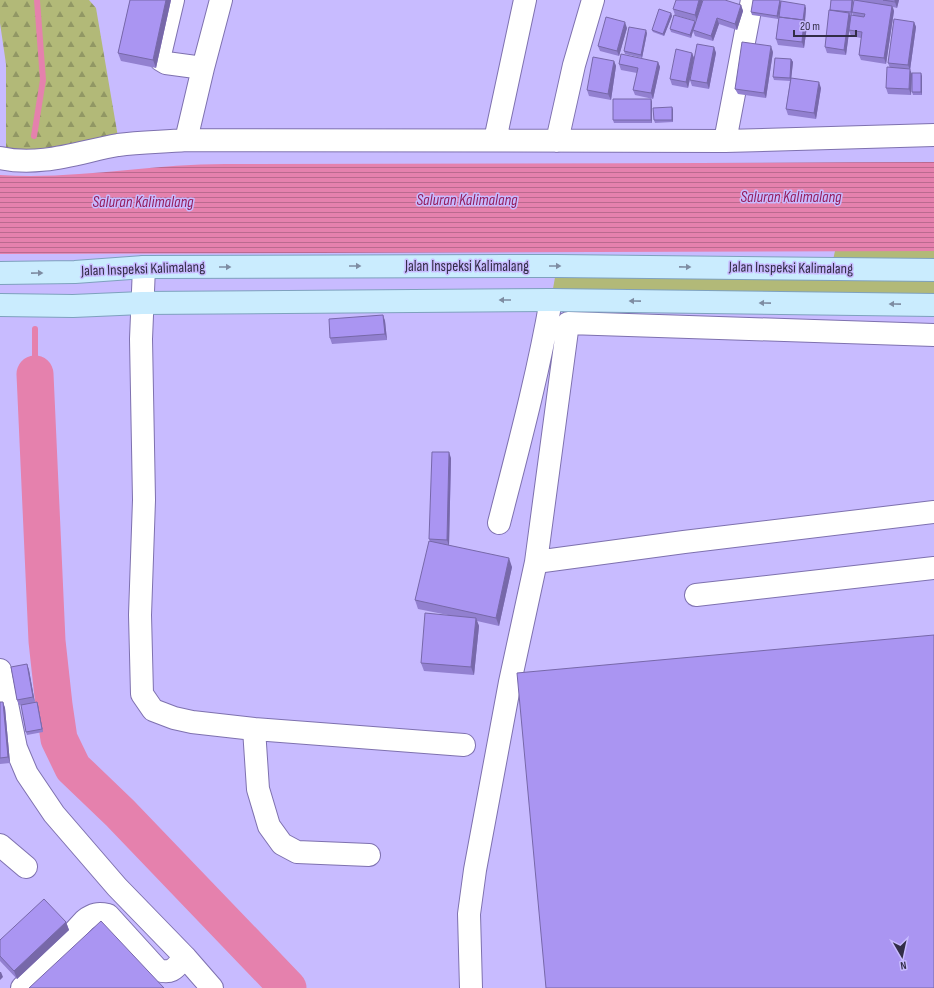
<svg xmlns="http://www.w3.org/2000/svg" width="934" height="988" font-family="'Sofia Sans Condensed',sans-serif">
<defs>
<pattern id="forest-firs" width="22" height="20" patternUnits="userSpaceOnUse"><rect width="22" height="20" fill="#b2b978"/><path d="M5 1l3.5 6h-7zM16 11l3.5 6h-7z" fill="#919764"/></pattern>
<pattern id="water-rules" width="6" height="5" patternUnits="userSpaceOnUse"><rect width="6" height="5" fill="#e581ad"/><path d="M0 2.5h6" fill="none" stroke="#ba6a8f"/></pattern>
</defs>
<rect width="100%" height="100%" fill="#c8bbff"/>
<path fill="#b2b978" d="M 835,251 L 934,251 L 934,305 L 551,300 L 557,266 L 831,269 Z"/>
<path fill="url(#forest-firs)" d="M 0,0 L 89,0 L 96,8 L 119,143 L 6,157 L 6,64 L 0,23 Z"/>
<path fill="url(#water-rules)" d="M 934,162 L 934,251 L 0,254 L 0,175 C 75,180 150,164 225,164 C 461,164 698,163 934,162 Z"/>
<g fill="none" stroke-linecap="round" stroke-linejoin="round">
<path stroke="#e581ad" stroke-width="6" d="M 34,136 L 43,80 L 37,0
M 35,329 L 35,374"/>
<path stroke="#e581ad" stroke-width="37" d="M 35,374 L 47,641 L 54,705 L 59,739 L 73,768 L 120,813 L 288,988"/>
<g stroke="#7e71af" stroke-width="24">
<path id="minor" d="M 173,0 L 160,55 L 161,60 L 166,63 L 203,68 L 186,140
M 203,68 L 221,0
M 495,140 L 525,0
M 557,141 L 574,65 L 593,0
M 725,141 L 752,0
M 0,158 C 40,167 79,152 118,145 C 140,142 163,142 186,140 L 725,141 L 934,135
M 144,267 L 141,339 L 144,500 L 140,615 L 142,694 L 153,710 L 174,718 L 192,722 L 254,729 L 258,789 L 269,826 L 282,844 L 297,852 L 369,855
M 499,523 C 518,449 538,375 551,300
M 536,562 L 684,542 L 934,512
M 696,595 L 934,568
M 0,670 L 16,748 L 27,774 L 54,814 L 117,887 L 185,957 L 212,988
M 254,729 L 464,745
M 0,845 L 26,867
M 22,988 L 85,920 C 93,914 98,913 108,915 L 158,970 C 173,974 175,968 185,957
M 471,988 L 469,914 L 475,870 L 510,682 L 536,562 L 568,323 L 934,335"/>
</g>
<g stroke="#7ea1be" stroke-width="24">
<path id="major" d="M 0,273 L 75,272 L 144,267 L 557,266 L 934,270
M 0,305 L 73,306 L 142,303 L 551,300 L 934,305"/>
</g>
<use href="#minor" stroke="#fff" stroke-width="22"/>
<use href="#major" stroke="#caecfe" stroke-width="22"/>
</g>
<path fill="#9280d0" d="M 130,0 L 171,0 L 156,68 L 121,61 L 118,53 Z
M 780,0 L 781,3 L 806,8 L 805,20 L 807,26 L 804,48 L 778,45 L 776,39 L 780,7 L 778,19 L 752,15 L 751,12 Z
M 831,0 L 853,0 L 852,15 L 853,15 L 852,12 L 854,0 L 899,0 L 897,8 L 893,7 L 894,11 L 886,64 L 861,60 L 859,55 L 861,38 L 851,36 L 849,31 L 846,55 L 827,53 L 825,47 Z
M 703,1 L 741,5 L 743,11 L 737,30 L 719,24 L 713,41 L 695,36 L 693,31 L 691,38 L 671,32 L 670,29 L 695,21 L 695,23 L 696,21 L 675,15 L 673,9 Z
M 671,13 L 672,16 L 664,36 L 653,32 L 652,30 Z
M 914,22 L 916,27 L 910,70 L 912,74 L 911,95 L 888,94 L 886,88 L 890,68 L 888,63 Z
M 627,28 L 619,56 L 600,51 L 598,46 Z
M 647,33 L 642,58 L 625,54 L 624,51 Z
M 714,47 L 716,53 L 709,89 L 692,86 L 690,80 L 692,71 L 688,88 L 672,85 L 670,79 L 692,53 L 694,58 Z
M 773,52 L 766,98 L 738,94 L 735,89 Z
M 791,59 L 793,62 L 791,78 L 821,88 L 816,119 L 788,115 L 786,109 L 790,81 L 774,80 L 773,77 Z
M 614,61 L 616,66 L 611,100 L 589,96 L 587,90 Z
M 658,62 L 660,67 L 653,99 L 635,95 L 633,90 L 637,73 L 621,70 L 619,64 Z
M 922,76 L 922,95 L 913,95 L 912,92 Z
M 651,99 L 652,102 L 652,123 L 614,123 L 613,120 Z
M 672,107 L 673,110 L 673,122 L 655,123 L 654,120 Z
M 383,315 L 385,321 L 387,340 L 332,344 L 330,338 Z
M 451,458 L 449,545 L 512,567 L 499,626 L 477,621 L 479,626 L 474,675 L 424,671 L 421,663 L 448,615 L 418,609 L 415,600 L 430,541 L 429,539 Z
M 27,664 L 29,670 L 35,703 L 37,702 L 38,705 L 43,732 L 27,735 L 26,732 L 24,705 L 19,705 L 17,700 Z
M 0,702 L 3,702 L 5,708 L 10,763 L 0,764 Z
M 66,922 L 69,930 L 17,979 L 0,961 L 0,940 Z"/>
<path fill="#7768a9" d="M 166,0 L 171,0 L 156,68 L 153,60 Z
M 699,0 L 702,0 L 703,1 L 697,21 L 695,15 Z
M 780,0 L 781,3 L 778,19 L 777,16 Z
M 852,0 L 853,0 L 852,15 L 851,12 Z
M 895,0 L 899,0 L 897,8 L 895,2 Z
M 741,5 L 743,11 L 737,30 L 735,24 Z
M 805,5 L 806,8 L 805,20 L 807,26 L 804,48 L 802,42 L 803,20 Z
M 892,6 L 894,11 L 886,64 L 884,58 Z
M 671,13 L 672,16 L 664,36 L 663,34 Z
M 849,13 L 851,18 L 846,55 L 844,50 Z
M 717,18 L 719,24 L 713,41 L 711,36 Z
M 695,21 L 696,24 L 693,30 L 693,31 L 691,38 L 690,35 Z
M 625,22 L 627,28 L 619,56 L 617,51 Z
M 914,22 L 916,27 L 910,70 L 912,74 L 911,95 L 909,89 L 910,70 L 908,65 Z
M 646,30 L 647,33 L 642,58 L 641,55 Z
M 771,46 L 773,52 L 766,98 L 764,93 Z
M 714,47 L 716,53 L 709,89 L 707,83 Z
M 692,53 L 694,58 L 688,88 L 686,82 Z
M 791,59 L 793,62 L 791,81 L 790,78 Z
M 614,61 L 616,66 L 611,100 L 608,94 Z
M 658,62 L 660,67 L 653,99 L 651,93 Z
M 921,73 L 922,76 L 922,95 L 921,92 Z
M 819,82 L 821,88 L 816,119 L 814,113 Z
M 651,99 L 652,102 L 652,123 L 651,120 Z
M 672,107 L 673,110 L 673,122 L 672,120 Z
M 383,315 L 385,321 L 387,340 L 385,334 Z
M 449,452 L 451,458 L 449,546 L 447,540 Z
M 509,558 L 512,567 L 499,626 L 496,618 Z
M 476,618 L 479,626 L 474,675 L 471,667 Z
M 27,664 L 29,670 L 35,703 L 33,697 Z
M 3,702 L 5,708 L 10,763 L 8,757 Z
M 37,702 L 38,705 L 43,732 L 42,729 Z
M 66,922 L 69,930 L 17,979 L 14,971 Z
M 0,972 L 1,972 L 3,977 L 0,980 Z"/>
<path fill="#aa95f2" stroke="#7768a9" d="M 130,0 L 166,0 L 153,60 L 118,53 Z
M 676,0 L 699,0 L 695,15 L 673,9 Z
M 703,0 L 725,0 L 741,5 L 735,24 L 717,18 L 711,36 L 693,30 Z
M 753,0 L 780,0 L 777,16 L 751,12 Z
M 831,0 L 852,0 L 851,12 L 830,10 Z
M 854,0 L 892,6 L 884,58 L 859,55 L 862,32 L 849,30 L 851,15 L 864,17 L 865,14 L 852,12 Z
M 883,0 L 895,0 L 895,2 Z
M 781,1 L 805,5 L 803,20 L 779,17 Z
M 659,9 L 671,13 L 663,34 L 652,30 Z
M 829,10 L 849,13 L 844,50 L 825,47 Z
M 674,15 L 695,21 L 690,35 L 670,29 Z
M 606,17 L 625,22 L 617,51 L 598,46 Z
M 779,17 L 804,20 L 802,42 L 776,39 Z
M 894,19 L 914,22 L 908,65 L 888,63 Z
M 629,27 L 646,30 L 641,55 L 624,51 Z
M 742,42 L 771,46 L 764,93 L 735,89 Z
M 697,44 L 714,47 L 707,83 L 690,80 Z
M 676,49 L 692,53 L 686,82 L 670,79 Z
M 621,54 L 658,62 L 651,93 L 633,90 L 638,68 L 619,64 Z
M 593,57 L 614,61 L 608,94 L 587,90 Z
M 775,58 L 791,59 L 790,78 L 773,77 Z
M 887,67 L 910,69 L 909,89 L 886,88 Z
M 912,73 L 921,73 L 921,92 L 912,92 Z
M 791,78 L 819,82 L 814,113 L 786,109 Z
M 613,99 L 651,99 L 651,120 L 613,120 Z
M 672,107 L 672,120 L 654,120 L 653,108 Z
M 383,315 L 385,334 L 330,338 L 329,319 Z
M 432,452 L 449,452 L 447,540 L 429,539 Z
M 429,541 L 509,558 L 496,618 L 415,600 Z
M 425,613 L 476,618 L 471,667 L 421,663 Z
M 934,635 L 934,988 L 546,988 L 517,673 Z
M 27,664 L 33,697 L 17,700 L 11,667 Z
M 0,702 L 3,702 L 8,757 L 0,758 Z
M 37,702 L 42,729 L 26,732 L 21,705 Z
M 44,899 L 66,922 L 14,971 L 0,956 L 0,940 Z
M 101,921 L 164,988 L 29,988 Z"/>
<defs><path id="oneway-solid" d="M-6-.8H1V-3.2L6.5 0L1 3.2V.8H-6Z"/></defs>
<g fill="#7e8ca2">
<use href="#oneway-solid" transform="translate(355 266)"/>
<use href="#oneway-solid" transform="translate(555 266)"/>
<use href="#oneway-solid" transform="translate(225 267)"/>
<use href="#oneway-solid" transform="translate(685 267) rotate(1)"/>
<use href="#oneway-solid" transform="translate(37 273) rotate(-1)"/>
<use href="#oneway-solid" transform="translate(505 300) rotate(180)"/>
<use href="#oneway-solid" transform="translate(635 301) rotate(-179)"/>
<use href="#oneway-solid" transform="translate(765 303) rotate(-179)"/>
<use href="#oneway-solid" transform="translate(895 304) rotate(-179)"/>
</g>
<g text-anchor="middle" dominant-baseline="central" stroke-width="3" stroke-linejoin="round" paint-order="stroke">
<g font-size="15" fill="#322d47" stroke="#c8bbff">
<text x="467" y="266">Jalan Inspeksi Kalimalang</text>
<text transform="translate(791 268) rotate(1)">Jalan Inspeksi Kalimalang</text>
<text transform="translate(143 269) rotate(-2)">Jalan Inspeksi Kalimalang</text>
</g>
<g font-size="16" font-style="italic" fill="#951e5e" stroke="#c8bbff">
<text x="791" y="197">Saluran Kalimalang</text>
<text x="467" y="200">Saluran Kalimalang</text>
<text x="143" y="202">Saluran Kalimalang</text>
</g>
</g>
<g transform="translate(902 956) rotate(171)" stroke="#c8bbff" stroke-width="3" paint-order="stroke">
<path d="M0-3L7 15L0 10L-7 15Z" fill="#322d47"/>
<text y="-6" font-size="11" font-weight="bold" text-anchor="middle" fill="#322d47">N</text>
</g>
<path d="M794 30v6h62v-6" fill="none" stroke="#322d47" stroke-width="2"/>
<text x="800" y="30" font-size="12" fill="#322d47" stroke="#c8bbff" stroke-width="3" paint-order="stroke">20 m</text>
</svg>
